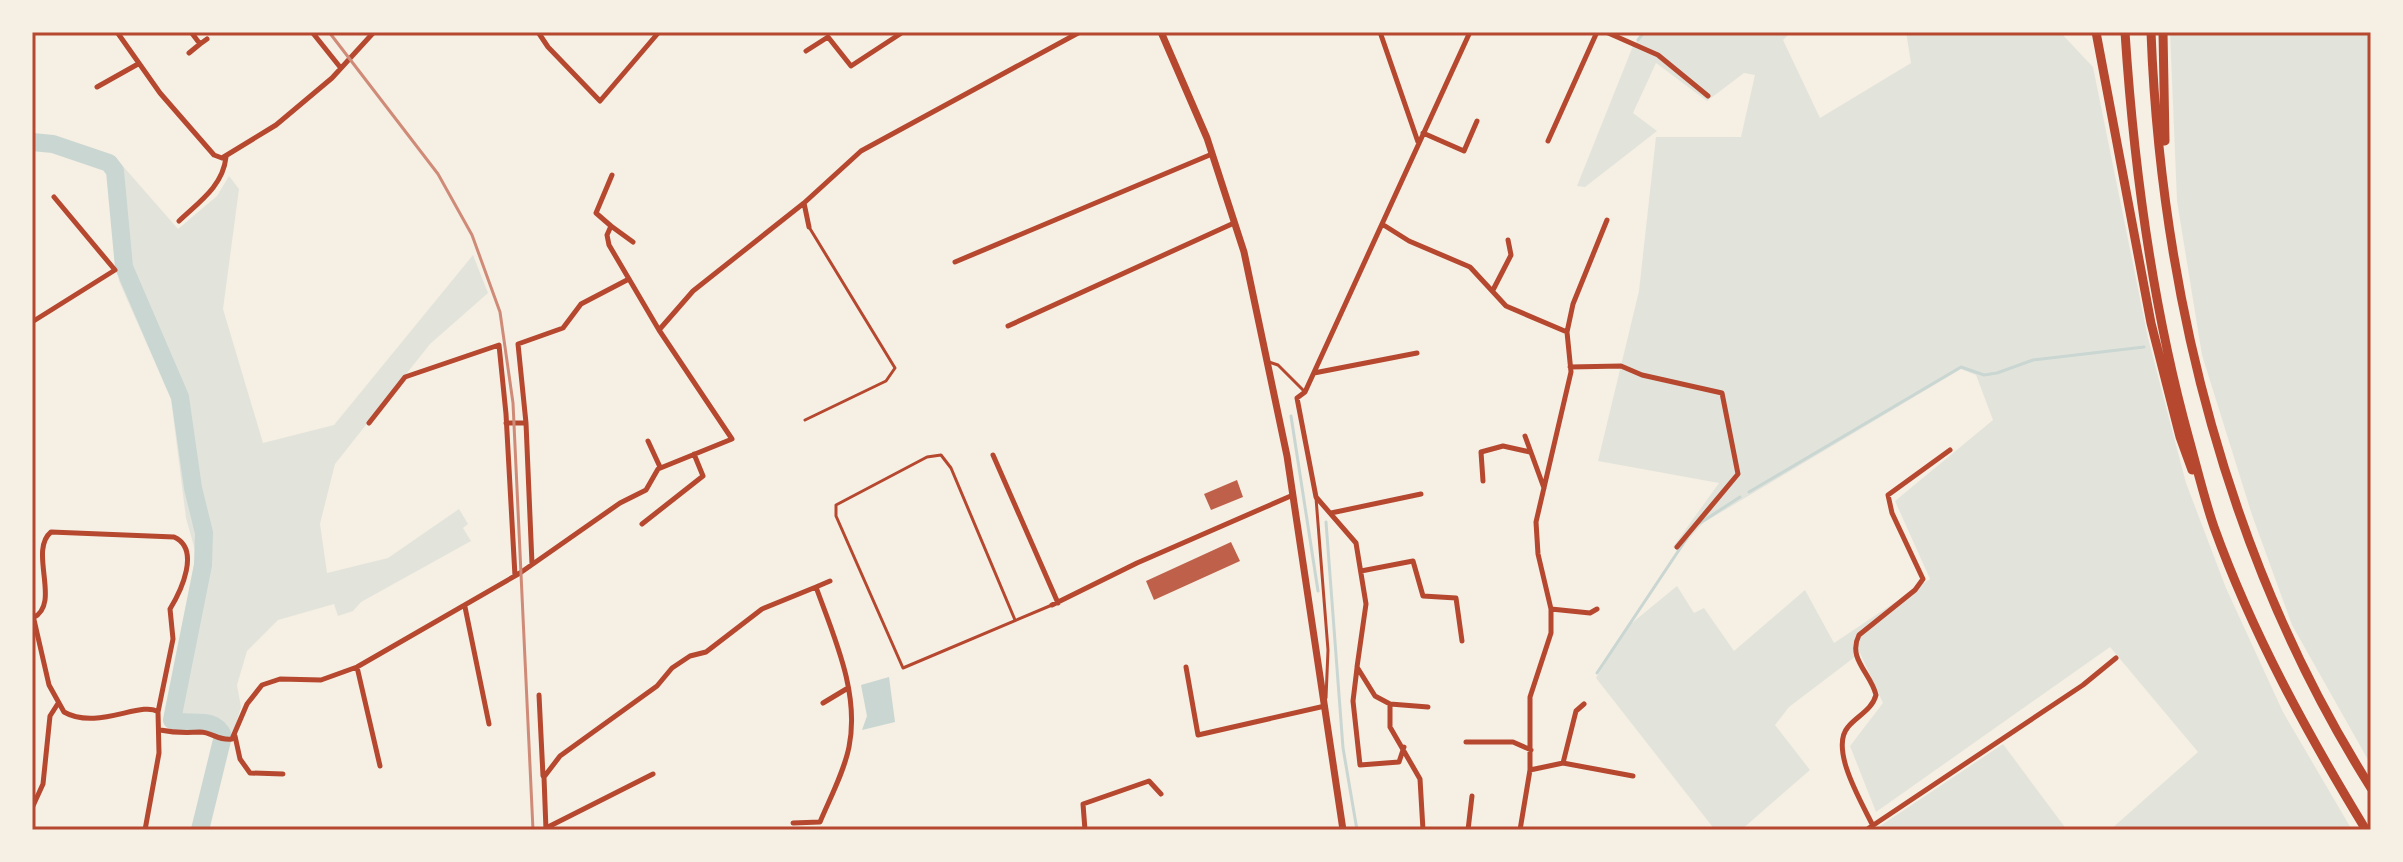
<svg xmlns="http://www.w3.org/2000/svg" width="2403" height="862" font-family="'Fira Sans',sans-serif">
<rect width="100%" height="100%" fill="#f6efe4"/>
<path fill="#e2e4dc" d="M 1644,32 L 1791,32 L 1783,40 L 1820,118 L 1911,63 L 1906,32 L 2060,32 L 2093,67 L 2148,338 L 2186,483 L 2226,588 L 2283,712 L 2352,830 L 2110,830 L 2198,752 L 2110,647 L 1876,812 L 1850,746 L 1883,703 L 1860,653 L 1789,707 L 1775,725 L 1810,770 L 1741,830 L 1715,830 L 1596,678 L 1627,627 L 1677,586 L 1694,613 L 1704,608 L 1734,651 L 1805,590 L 1834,643 L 1930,579 L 1895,501 L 1993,420 L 1976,375 L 1961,369 L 1703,523 L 1678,551 L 1673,547 L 1719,483 L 1598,461 L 1639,291 L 1656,137 L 1741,137 L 1755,75 L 1744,73 L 1707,101 L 1656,63 L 1633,113 L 1657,131 L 1585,187 L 1577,186 L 1633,46 Z
M 2170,32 L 2371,32 L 2371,765 L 2292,625 L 2252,515 L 2202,355 L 2177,201 Z
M 115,157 L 178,229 L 217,196 L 229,176 L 239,189 L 223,309 L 263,443 L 334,425 L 473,255 L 488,293 L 430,344 L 335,464 L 320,524 L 327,573 L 388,558 L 459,509 L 468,524 L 463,528 L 471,541 L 361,602 L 353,611 L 338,616 L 334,604 L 278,620 L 247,651 L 237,685 L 241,707 L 233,734 L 166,721 L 196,554 L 186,518 L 171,399 L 119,281 L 107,167 Z
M 2003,744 L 2067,830 L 1874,830 Z"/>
<path fill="#c9d6d2" d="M 889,677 L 895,722 L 862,730 L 867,716 L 861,685 Z"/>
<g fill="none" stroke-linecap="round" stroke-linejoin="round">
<path stroke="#c9d6d2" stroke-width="3" d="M 1638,40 L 1644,32
M 1291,416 L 1318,591
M 1749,492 L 1961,367 L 1984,375 L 1997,373 L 2033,360 L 2144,347
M 1326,522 L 1343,748 L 1357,830
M 1700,523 L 1740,497
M 1597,673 L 1687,538"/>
<path stroke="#c9d6d2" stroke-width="18" d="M 32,142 L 53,144 L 109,163 L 115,171 L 124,267 L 180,397 L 193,488 L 204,533 L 203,565 L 172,720 C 191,727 214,715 223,736 L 200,830"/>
</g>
<path fill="#bf614a" d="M 1237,480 L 1243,497 L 1211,510 L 1204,494 Z
M 1231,542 L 1240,561 L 1154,600 L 1146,581 Z"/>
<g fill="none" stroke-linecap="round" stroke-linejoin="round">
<path stroke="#b5482f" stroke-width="3" d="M 1269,362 L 1278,365 L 1305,392
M 805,420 L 886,381 L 895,368 L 809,227
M 1316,498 L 1328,650 L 1326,698
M 1015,620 L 951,468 L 941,455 L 927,457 L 836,505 L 836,516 L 903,668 L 1052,605"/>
<path stroke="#b5482f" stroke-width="5" d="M 117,32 L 160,93 L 214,155 L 222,158 L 276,125 L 332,78 L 374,32
M 191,32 L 200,44 L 207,39
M 312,32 L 340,67
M 538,32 L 548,47 L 600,101 L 659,32
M 1380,32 L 1418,142
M 1606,32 L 1658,55 L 1708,96
M 806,51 L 828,37 L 851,66 L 903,32
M 189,53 L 200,44
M 97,87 L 138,64
M 1423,133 L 1464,151 L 1477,121
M 1548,141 L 1597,32
M 612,175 L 596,213 L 611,226 L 607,235 L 609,245 L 659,330
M 179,221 C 199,202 223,186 226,157
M 1382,224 L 1409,241 L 1470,267 L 1506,306 L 1567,332
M 611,226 L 633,242
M 809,227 L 804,203 L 861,151 L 1080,32
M 955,262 L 1212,154
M 1493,290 L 1511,255 L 1508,240
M 32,322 L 115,270 L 54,197
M 1008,326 L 1234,223
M 1570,367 L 1621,366 L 1642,375 L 1722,393 L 1738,474 L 1677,547
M 1314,373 L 1417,353
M 369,423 L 405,377 L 499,345 L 506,414 L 515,576
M 506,423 L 526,423
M 1525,436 L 1544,488
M 648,441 L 660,467
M 993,455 L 1058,603
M 1483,481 L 1481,452 L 1503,446 L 1530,452
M 1331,513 L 1421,494
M 642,524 L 703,476 L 694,454
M 532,564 L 526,423 L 518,344 L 563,328 L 581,304 L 627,280
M 1361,571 L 1413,561 L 1423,596 L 1456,598 L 1462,641
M 816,587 L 830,581
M 1052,605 L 1137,563 L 1293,495
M 465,607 L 489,724
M 1551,609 L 1590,613 L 1597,609
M 32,611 L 49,685 L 64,712 C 97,731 142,700 158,712 L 159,753 L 145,830
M 33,618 C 62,604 28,551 51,532 L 174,537 C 201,549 181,591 170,609 L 173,639 L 158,712
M 357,667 L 380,766
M 1186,667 L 1198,735 L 1325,706
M 1357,668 L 1353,701 L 1360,765 L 1399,762 L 1404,747
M 539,695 L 543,776
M 823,703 L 848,688
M 1390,704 L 1428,707
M 160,730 C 175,733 186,733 200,732 C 212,732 218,741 232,739 L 247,704 L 262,685 L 280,679 L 321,680 L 357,667 L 520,573 L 620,503 L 646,490 L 658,469 L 732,439 L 659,330 L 693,291 L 804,203
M 235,736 L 240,759 L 250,773 L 283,774
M 1466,742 L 1513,742 L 1531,750
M 1563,763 L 1576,711 L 1584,704
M 1530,770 L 1563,763 L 1633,776
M 32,808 L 43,784 L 50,716 L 57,705
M 1873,826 C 1862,803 1829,749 1848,727 C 1857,716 1872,710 1876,695 C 1871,673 1847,659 1859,635 L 1915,590 L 1923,579 L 1892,513 L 1888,495 L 1950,450
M 546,828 L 653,774
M 546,830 L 544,777 L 560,756 L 657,686 L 672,668 L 690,656 L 706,652 L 762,609 L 816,587 C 834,637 860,693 849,747 C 844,772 830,798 820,822 L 793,823
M 1085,830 L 1083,804 L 1149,781 L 1161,794
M 1423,830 L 1420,779 L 1390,727 L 1390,704 L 1375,696 L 1357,667 L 1366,604 L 1356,543 L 1316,497 L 1297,398 L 1305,392 L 1470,32
M 1468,830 L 1472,796
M 1520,830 L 1530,770 L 1530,697 L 1551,633 L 1551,609 L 1538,554 L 1536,522 L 1571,372 L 1567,332 L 1573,304 L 1607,220
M 1866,830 L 2083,685 L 2116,658"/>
<path stroke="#b5482f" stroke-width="7" d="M 1161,32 L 1207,138 L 1244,252 L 1287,456 L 1343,830"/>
<path stroke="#b5482f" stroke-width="9" d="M 2096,32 L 2151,323 L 2180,437 L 2192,470
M 2125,32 C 2134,171 2152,305 2189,439 C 2197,468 2204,498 2214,527 C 2252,633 2307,733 2366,830
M 2151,32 C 2161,295 2229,564 2371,788
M 2163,32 L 2165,141"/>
<path stroke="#cf8b77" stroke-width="3" d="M 329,32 L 438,174 L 472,235 L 500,312 L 513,403 L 533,830"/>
</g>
<rect width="2403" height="862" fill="none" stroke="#f6efe4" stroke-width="68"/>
<rect x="34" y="34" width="2335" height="794" fill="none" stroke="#b5482f" stroke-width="3"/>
</svg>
